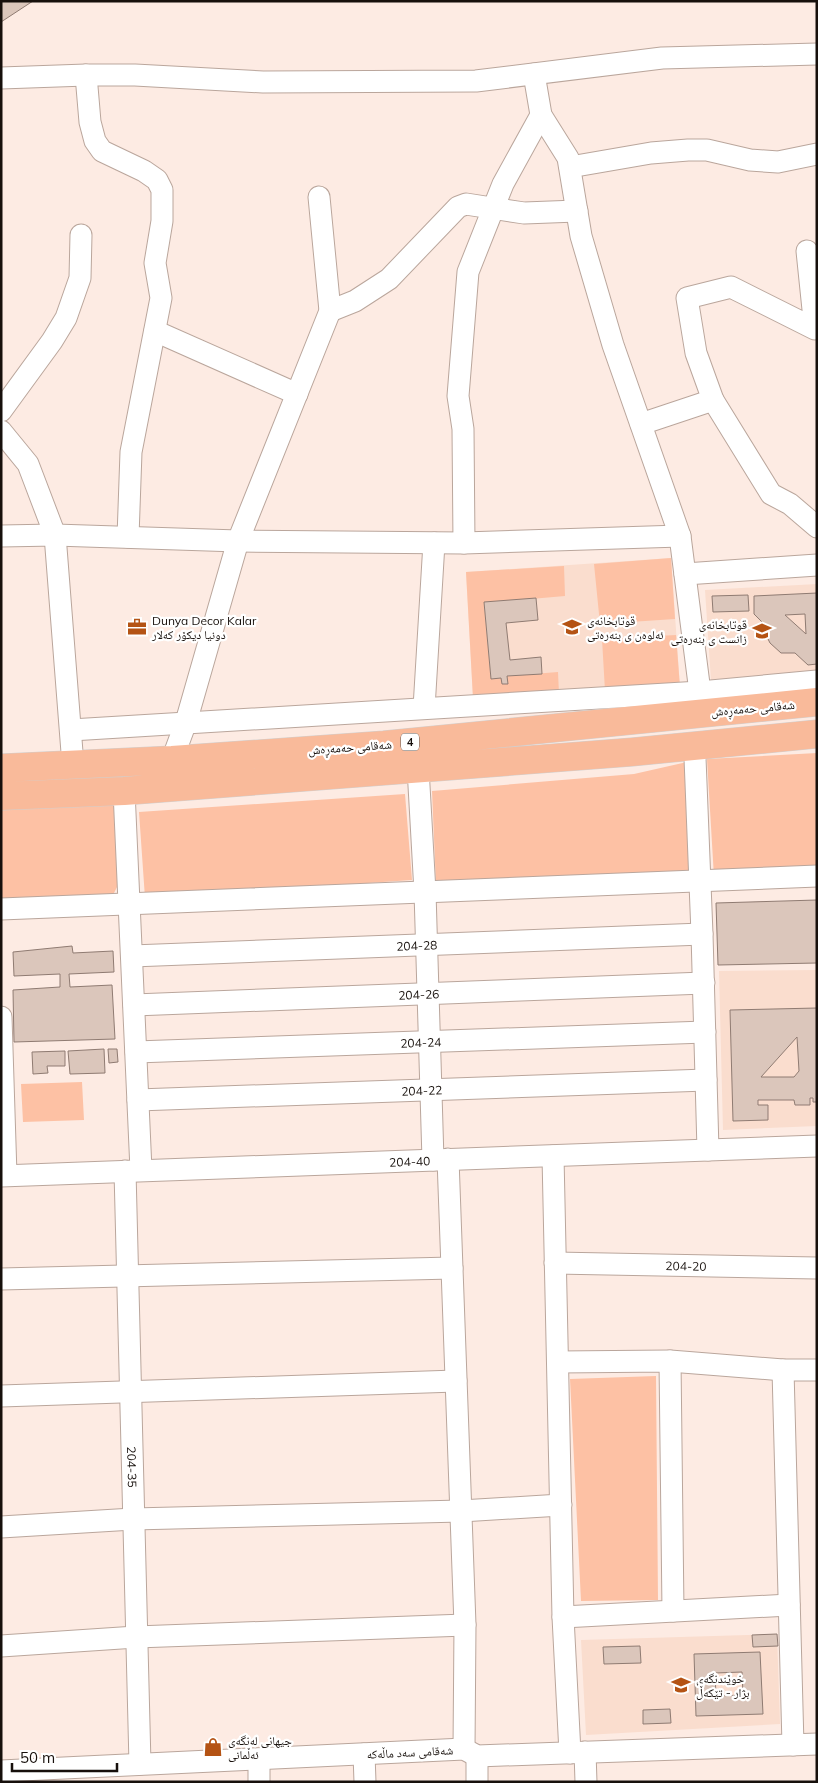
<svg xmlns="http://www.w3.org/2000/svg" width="818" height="1783" font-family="Mulish,'Noto Naskh Arabic',sans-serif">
<rect width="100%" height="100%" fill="#fdebe3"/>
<path fill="#faddce" d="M 671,558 L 680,687 L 473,698 L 466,572 Z
M 817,584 L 817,673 L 711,681 L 705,590 Z
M 817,970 L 817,1126 L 723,1130 L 719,971 Z
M 777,1634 L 780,1724 L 586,1735 L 581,1640 Z"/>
<path fill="#fdc1a4" d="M 671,558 L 675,619 L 600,624 L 594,564 Z
M 564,566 L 565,596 L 484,603 L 491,679 L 501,678 L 502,684 L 508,684 L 507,676 L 558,672 L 559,694 L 473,698 L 466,572 Z
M 676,635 L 680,687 L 605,691 L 602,639 Z
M 817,753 L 817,871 L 714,877 L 707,759 Z
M 687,762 L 692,876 L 436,885 L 432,791 L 634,774 Z
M 405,794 L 412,880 L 145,898 L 139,812 Z
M 114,800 L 119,883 L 114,893 L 109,896 L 1,899 L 1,807 Z
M 82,1082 L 84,1120 L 23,1122 L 21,1084 Z
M 656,1376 L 658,1600 L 581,1601 L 570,1379 Z"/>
<path fill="#dbc6bb" stroke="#8f7b72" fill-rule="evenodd" d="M 1,1 L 33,1 L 1,22 Z
M 817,593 L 817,664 L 808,665 L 795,653 L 781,653 L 770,643 L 766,635 L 767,627 L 754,614 L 754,596 ZM 805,614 L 806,634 L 785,615 Z
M 748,595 L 749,611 L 713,612 L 712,596 Z
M 536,598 L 538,620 L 506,623 L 510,660 L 541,657 L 542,674 L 507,676 L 508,684 L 502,684 L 501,678 L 491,679 L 484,602 Z
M 817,900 L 817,963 L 718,965 L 716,903 Z
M 72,946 L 73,953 L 113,951 L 114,972 L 69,974 L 70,987 L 112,985 L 115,1039 L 14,1042 L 13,990 L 60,987 L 60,974 L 14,976 L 13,952 Z
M 817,1008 L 817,1102 L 813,1102 L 813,1098 L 810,1098 L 810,1105 L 795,1105 L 794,1100 L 758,1100 L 758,1105 L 768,1105 L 768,1120 L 733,1121 L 730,1010 ZM 797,1037 L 799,1071 L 794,1077 L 761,1077 Z
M 104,1049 L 105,1073 L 70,1074 L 68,1051 Z
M 108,1049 L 117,1049 L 118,1062 L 109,1063 Z
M 65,1051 L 65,1066 L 47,1066 L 48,1073 L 33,1074 L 32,1052 Z
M 777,1634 L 778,1646 L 753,1647 L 752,1635 Z
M 640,1646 L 641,1663 L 604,1664 L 603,1647 Z
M 760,1652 L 763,1714 L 696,1716 L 694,1654 ZM 742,1672 L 743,1695 L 716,1696 L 715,1673 Z
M 670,1709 L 671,1723 L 643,1724 L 643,1710 Z"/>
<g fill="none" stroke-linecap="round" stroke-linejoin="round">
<g stroke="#baa69c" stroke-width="23">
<g id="minor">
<path d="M 86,75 L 90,122 L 95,141 L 102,151 L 144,171 L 157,180 L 162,190 L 162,221 L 155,263 L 161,298 L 131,452 L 128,537"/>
<path d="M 1,78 L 86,75 L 135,75 L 263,82 L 476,81 L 662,58 L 817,54"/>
<path d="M 541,115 L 568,158 L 581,236 L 613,345 L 680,536 L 700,692"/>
<path d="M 570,167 L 651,153 L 688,150 L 707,150 L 750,160 L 778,162 L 817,154"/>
<path d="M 330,311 L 355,301 L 389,279 L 458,207 L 466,204 L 524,213 L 577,211"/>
<path d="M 155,331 L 297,394"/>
<path d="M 713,400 L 771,494 L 790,504 L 817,527"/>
<path d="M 1,411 L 52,341 L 66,318 L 80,278 L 81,235"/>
<path d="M 641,424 L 713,400 L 696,353 L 687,298 L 731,287 L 815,329 L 807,251"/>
<path d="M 1,431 L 28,464 L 55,535 L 73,765"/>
<path d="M 1,536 L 55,535 L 238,541 L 464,543 L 680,536"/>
<path d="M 464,543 L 463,429 L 458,396 L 468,272 L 503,184 L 541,115 L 534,74"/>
<path d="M 685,574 L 817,565"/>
<path d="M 424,708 L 434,543"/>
<path d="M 71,730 L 700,692 L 817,681"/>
<path d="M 692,746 L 695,758 L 702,934 L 708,1150"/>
<path d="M 172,760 L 186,722 L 238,541 L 330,311 L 319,197"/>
<path d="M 418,768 L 425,892 L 433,1160"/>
<path d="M 124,791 L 141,1170"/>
<path d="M 1,909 L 817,876"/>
<path id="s1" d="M 132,956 L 702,934"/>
<path id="s2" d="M 134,1005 L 704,983"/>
<path d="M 1,1017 L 6,1175"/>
<path id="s3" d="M 136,1052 L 705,1032"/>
<path id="s4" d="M 138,1100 L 706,1080"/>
<path d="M 553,1156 L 563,1617 L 570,1753"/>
<path d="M 448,1159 L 465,1625 L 464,1749"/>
<path id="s5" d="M 125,1171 L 140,1764"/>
<path id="s6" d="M 1,1176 L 817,1146"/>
<path id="s7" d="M 555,1263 L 817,1268"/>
<path d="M 1,1279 L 452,1268"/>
<path d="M 670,1361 L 673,1611"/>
<path d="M 558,1362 L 670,1361 L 783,1370 L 817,1370"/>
<path d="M 783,1370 L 793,1745"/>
<path d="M 1,1396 L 456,1381"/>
<path d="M 1,1527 L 133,1519 L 461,1511 L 561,1505"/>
<path d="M 563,1617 L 789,1605"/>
<path d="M 1,1646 L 136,1637 L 465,1625"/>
<path d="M 585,1752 L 586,1782"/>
<path d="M 364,1754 L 365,1782"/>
<path d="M 477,1756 L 477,1782"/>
<path d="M 259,1759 L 259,1782"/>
<path d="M 1,1771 L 464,1749 L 477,1756 L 817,1744"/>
</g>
</g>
<g stroke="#d1cfce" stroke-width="29">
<path id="highway" d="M 1,768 L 172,760 L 384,745 L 817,702
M 1,796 L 124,791 L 632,752 L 817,734"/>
</g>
<use href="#minor" stroke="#fff" stroke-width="21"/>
<use href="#highway" stroke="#f9ba9a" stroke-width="28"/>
</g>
<defs>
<g id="office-bare" transform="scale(1.5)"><path d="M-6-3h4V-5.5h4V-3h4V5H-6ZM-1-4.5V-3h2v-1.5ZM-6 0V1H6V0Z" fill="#b45314" stroke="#fff" stroke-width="2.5" paint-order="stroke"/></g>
<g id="school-bare" transform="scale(1.5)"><path d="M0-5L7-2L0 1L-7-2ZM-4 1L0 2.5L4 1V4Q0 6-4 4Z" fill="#b45314" stroke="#fff" stroke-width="2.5" paint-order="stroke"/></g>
<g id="shop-bare" transform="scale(1.5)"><path d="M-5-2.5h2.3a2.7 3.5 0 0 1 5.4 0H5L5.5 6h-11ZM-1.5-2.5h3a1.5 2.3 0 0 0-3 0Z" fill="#b45314" stroke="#fff" stroke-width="2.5" paint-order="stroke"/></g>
</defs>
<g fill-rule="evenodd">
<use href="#office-bare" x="137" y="627"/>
<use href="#school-bare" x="572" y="627"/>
<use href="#school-bare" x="762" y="631"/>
<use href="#school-bare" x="681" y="1685"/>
<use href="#shop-bare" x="213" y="1747"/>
</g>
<g text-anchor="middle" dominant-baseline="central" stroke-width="4.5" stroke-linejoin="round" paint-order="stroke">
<rect fill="#fff" stroke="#5d5855" stroke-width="1" x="401" y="733.5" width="18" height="17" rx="4"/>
<g font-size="11" font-weight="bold" fill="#17100c">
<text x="410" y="742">4</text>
</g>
<g font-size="12" fill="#17100c" stroke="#fff" text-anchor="start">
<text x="152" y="620">Dunya Decor Kalar<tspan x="152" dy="14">دونیا دیکۆر کەلار</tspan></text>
<text x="587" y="620">قوتابخانەی<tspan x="587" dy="14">ئەلوەن ی بنەرەتی</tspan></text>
<text x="747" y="624" text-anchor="end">قوتابخانەی<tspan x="747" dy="14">زانست ی بنەرەتی</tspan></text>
<text x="696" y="1678">خوێندنگەی<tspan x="696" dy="14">بژار - تێکەڵ</tspan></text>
<text x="228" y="1740">جیهانی لەنگەی<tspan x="228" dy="14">ئەڵمانی</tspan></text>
</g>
<g font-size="12" fill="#17100c" stroke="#fff">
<text transform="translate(753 708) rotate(-5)">شەقامی حەمەڕەش</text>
<text transform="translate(350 747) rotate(-4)">شەقامی حەمەڕەش</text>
<text stroke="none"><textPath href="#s1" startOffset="285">204-28</textPath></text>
<text stroke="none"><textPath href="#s2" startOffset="285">204-26</textPath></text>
<text stroke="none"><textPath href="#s3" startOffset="285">204-24</textPath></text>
<text stroke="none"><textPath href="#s4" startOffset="284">204-22</textPath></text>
<text stroke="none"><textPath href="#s6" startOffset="409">204-40</textPath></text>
<text stroke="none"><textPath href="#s7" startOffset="131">204-20</textPath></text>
<text stroke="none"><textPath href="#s5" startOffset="296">204-35</textPath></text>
<text transform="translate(410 1752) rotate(-3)">شەقامی سەد ماڵەکە</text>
</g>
</g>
<rect width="818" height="1783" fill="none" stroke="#17100c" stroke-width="5"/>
<path d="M12 1763v8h105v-8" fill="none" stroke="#17100c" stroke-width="2.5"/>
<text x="20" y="1763" font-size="15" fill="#17100c" stroke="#ffffff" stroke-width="4" paint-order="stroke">50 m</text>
</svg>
